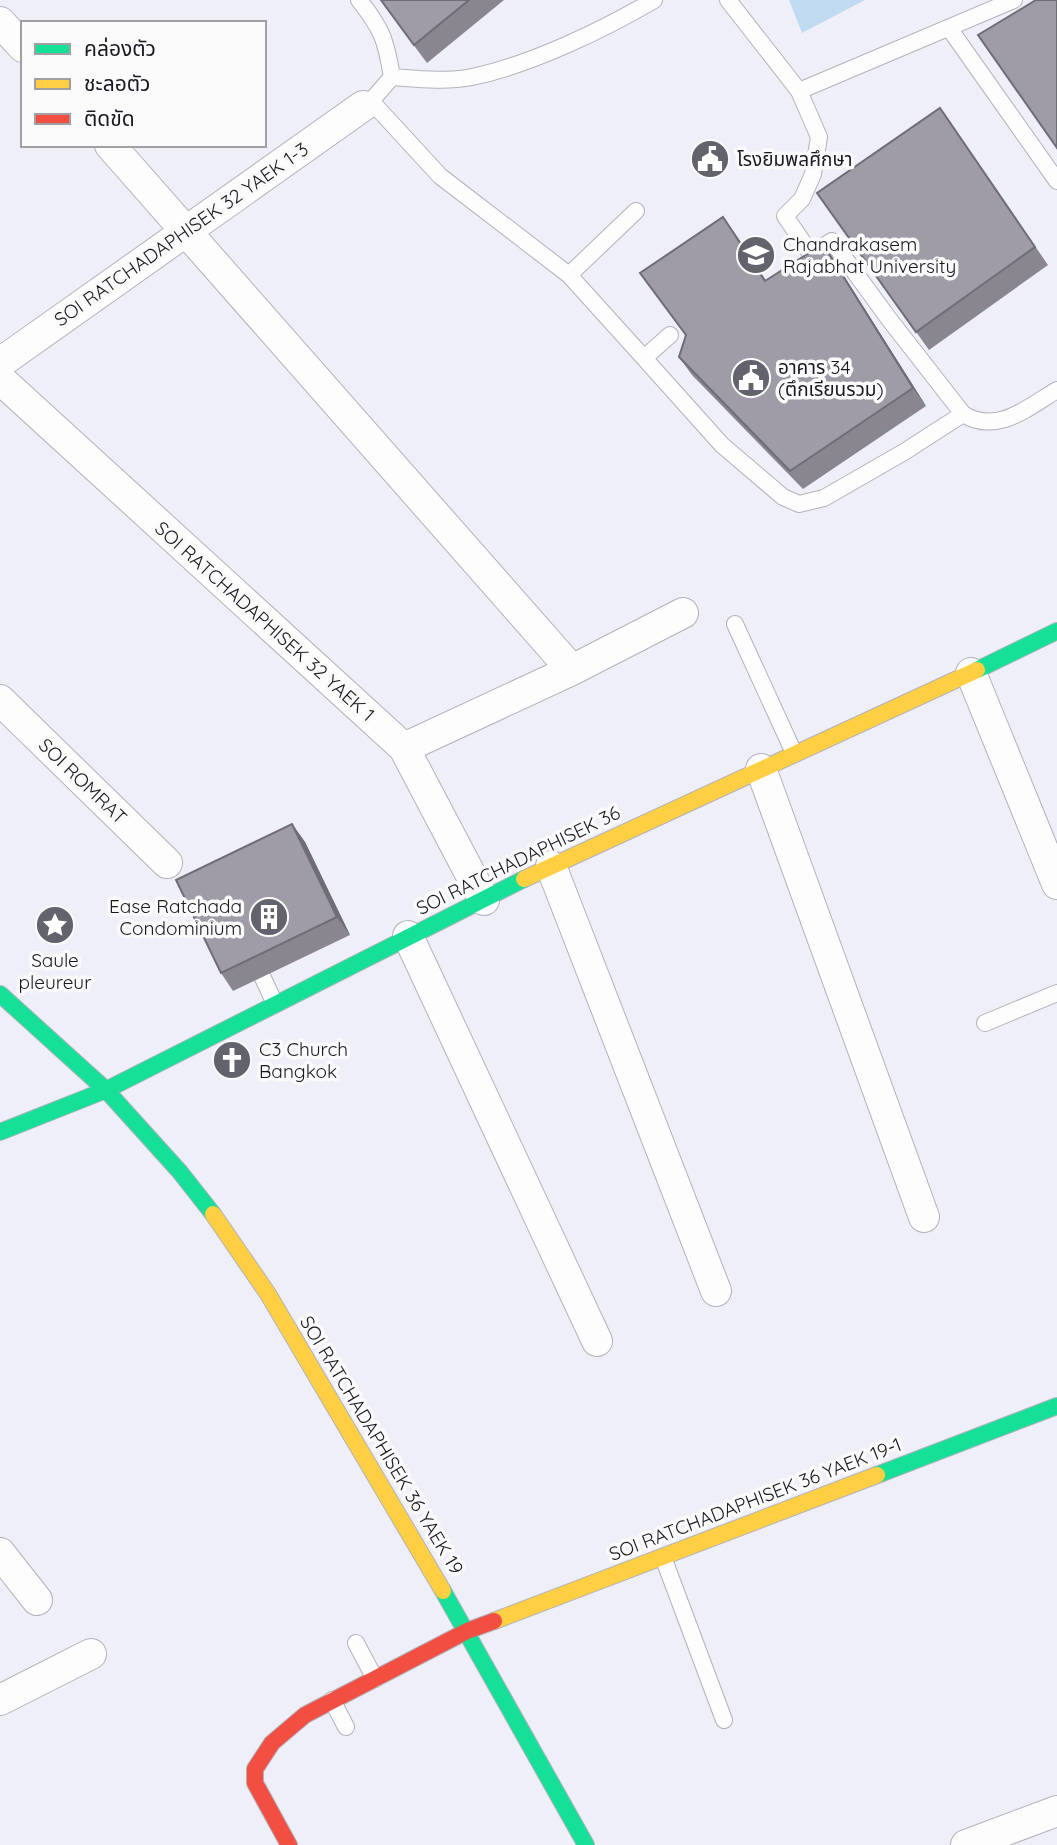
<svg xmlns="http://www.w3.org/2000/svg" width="1057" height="1845" font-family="Quicksand,'Noto Sans Thai',sans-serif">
<rect width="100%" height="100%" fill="#efeffa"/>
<path fill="#bfdaf1" d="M 789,0 L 865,0 L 802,33 Z"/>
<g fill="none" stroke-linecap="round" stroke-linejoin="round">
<g stroke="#b2b2bc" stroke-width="18">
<path id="lane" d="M 359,0 C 382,29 386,40 392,77 L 371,101 L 363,106
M 949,28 L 1057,181
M 392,77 C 419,79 446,82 472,77 C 530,65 603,30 654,0
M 799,91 L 1014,0
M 371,101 L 440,176 L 569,275 L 636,211
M 569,275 L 644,358 L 670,335
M 644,358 L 722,445 L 783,497 L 799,504 L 824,498 L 904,452 L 963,414 L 889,319 L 832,241 L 811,254 L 785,216 L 802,199 L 813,174 L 819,137 L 799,91 L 728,0
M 963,414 C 997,435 1027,408 1057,390
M 735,624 L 794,753
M 263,978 L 275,1004
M 985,1023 L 1057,993
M 663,1557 L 724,1720
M 356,1643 L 375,1679
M 332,1700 L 346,1727"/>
</g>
<g stroke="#b2b2bc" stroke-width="32">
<path id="street" d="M 0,22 L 23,47
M 110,145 L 572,670 L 404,748
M 0,363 L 363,106
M 0,379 L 404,748 L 484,900
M 572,670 L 683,613
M 971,673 L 1057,884
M 0,700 L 167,863
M 761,769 L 924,1217
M 551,866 L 716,1291
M 408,936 L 597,1341
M 0,1553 L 37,1600
M 0,1700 L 91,1654
M 966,1845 L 1057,1811"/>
</g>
<g stroke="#b2b2bc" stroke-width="18">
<path id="fast" d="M 977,670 L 1057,631
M 0,994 L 106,1090 L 180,1172 L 213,1214
M 0,1132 L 106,1090 L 524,879
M 877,1475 L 1057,1406
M 443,1591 L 586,1845"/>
</g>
<g stroke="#b2b2bc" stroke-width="18">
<path id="slow" d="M 524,879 L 977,670
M 213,1214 L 268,1294 L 443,1591
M 494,1621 L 877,1475"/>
</g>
<g stroke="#b2b2bc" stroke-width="18">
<path id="jam" d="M 289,1845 L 255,1783 L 255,1769 L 272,1743 L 305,1715 L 467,1631 L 494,1621"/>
</g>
<use href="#lane" stroke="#fdfdfe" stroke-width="16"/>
<use href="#street" stroke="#fdfdfe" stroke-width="30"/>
<use href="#fast" stroke="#16e098" stroke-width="16"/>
<use href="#slow" stroke="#ffcf43" stroke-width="16"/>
<use href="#jam" stroke="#f24e42" stroke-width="16"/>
</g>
<path fill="#898690" d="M 380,0 L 504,0 L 427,63 Z
M 940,108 L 1048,265 L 929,350 L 817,193 Z
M 723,217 L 766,281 L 823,244 L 835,262 L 926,406 L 803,489 L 692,375 L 679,357 L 686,336 L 640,273 Z
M 292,824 L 305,842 L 350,935 L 233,991 L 221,973 Z"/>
<path fill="#6f6d75" d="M 723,217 L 736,235 L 778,299 L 765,281 Z
M 823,244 L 835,262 L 926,406 L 913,388 Z
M 292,824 L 305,842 L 350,935 L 337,917 Z"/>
<path fill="#9f9ca7" stroke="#6f6d75" stroke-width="2" d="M 381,0 L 469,0 L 414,45 Z
M 1036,0 L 1057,0 L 1057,148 L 978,35 Z
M 940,108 L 1035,247 L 916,332 L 817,193 Z
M 723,217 L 765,281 L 823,244 L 913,388 L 790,471 L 679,357 L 686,335 L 640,273 Z
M 292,824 L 337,917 L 221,973 L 176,880 Z"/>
<defs>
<g id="civic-disc" transform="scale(2.0125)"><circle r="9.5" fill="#63636e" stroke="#fafafa"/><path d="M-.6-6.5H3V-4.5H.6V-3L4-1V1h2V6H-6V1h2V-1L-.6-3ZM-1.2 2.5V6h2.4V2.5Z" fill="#fff"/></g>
<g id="university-disc" transform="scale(2.0125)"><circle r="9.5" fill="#63636e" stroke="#fafafa"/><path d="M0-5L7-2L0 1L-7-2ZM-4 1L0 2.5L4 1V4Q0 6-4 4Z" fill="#fff"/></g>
<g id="building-disc" transform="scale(2.0125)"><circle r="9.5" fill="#63636e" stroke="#fafafa"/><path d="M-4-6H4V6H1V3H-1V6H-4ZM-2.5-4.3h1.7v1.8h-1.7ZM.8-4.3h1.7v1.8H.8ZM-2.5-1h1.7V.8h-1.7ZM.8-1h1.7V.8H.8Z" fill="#fff"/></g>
<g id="sight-disc" transform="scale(2.0125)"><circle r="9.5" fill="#63636e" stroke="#fafafa"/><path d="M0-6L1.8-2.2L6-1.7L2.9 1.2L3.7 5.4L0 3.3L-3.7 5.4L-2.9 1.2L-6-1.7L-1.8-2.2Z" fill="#fff"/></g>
<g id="church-disc" transform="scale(2.0125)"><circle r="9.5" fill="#63636e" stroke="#fafafa"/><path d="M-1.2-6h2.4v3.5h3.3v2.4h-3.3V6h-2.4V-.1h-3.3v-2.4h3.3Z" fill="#fff"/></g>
</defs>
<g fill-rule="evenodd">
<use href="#civic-disc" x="710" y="159"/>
<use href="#university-disc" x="756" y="255"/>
<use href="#civic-disc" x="751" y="378"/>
<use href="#building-disc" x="269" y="917"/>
<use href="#sight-disc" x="55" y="925"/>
<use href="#church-disc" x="232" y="1060"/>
</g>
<g text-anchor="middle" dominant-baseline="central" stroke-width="7" stroke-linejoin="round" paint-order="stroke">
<g font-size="19" fill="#181822" stroke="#fafafa" text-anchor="start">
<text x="737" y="159">โรงยิมพลศึกษา</text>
<text x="783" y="244">Chandrakasem<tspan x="783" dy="22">Rajabhat University</tspan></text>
<text x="778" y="367">อาคาร 34<tspan x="778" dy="22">(ตึกเรียนรวม)</tspan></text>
<text x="242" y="906" text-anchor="end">Ease Ratchada<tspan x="242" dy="22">Condominium</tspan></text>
<text x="55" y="960" text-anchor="middle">Saule<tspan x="55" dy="22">pleureur</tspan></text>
<text x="259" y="1049">C3 Church<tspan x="259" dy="22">Bangkok</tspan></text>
</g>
<g font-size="19" fill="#181822" stroke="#fafafa">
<text transform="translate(181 234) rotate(-35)">SOI RATCHADAPHISEK 32 YAEK 1-3</text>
<text transform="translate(265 621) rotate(42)">SOI RATCHADAPHISEK 32 YAEK 1</text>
<text transform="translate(83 781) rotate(44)">SOI ROMRAT</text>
<text transform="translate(518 860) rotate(-26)">SOI RATCHADAPHISEK 36</text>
<text transform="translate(382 1445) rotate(59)">SOI RATCHADAPHISEK 36 YAEK 19</text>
<text transform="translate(755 1499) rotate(-21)">SOI RATCHADAPHISEK 36 YAEK 19-1</text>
</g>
</g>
<rect x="21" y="21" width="245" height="126" fill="#fafafa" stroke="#a0a0a4" stroke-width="2"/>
<rect x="35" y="44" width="35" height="10" fill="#16e098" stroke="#a0a0a4" stroke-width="2"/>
<text x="84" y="56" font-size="21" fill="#181822">คล่องตัว</text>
<rect x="35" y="79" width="35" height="10" fill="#ffcf43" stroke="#a0a0a4" stroke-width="2"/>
<text x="84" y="91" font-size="21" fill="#181822">ชะลอตัว</text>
<rect x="35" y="114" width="35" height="10" fill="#f24e42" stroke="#a0a0a4" stroke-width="2"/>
<text x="84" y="126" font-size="21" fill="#181822">ติดขัด</text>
</svg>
